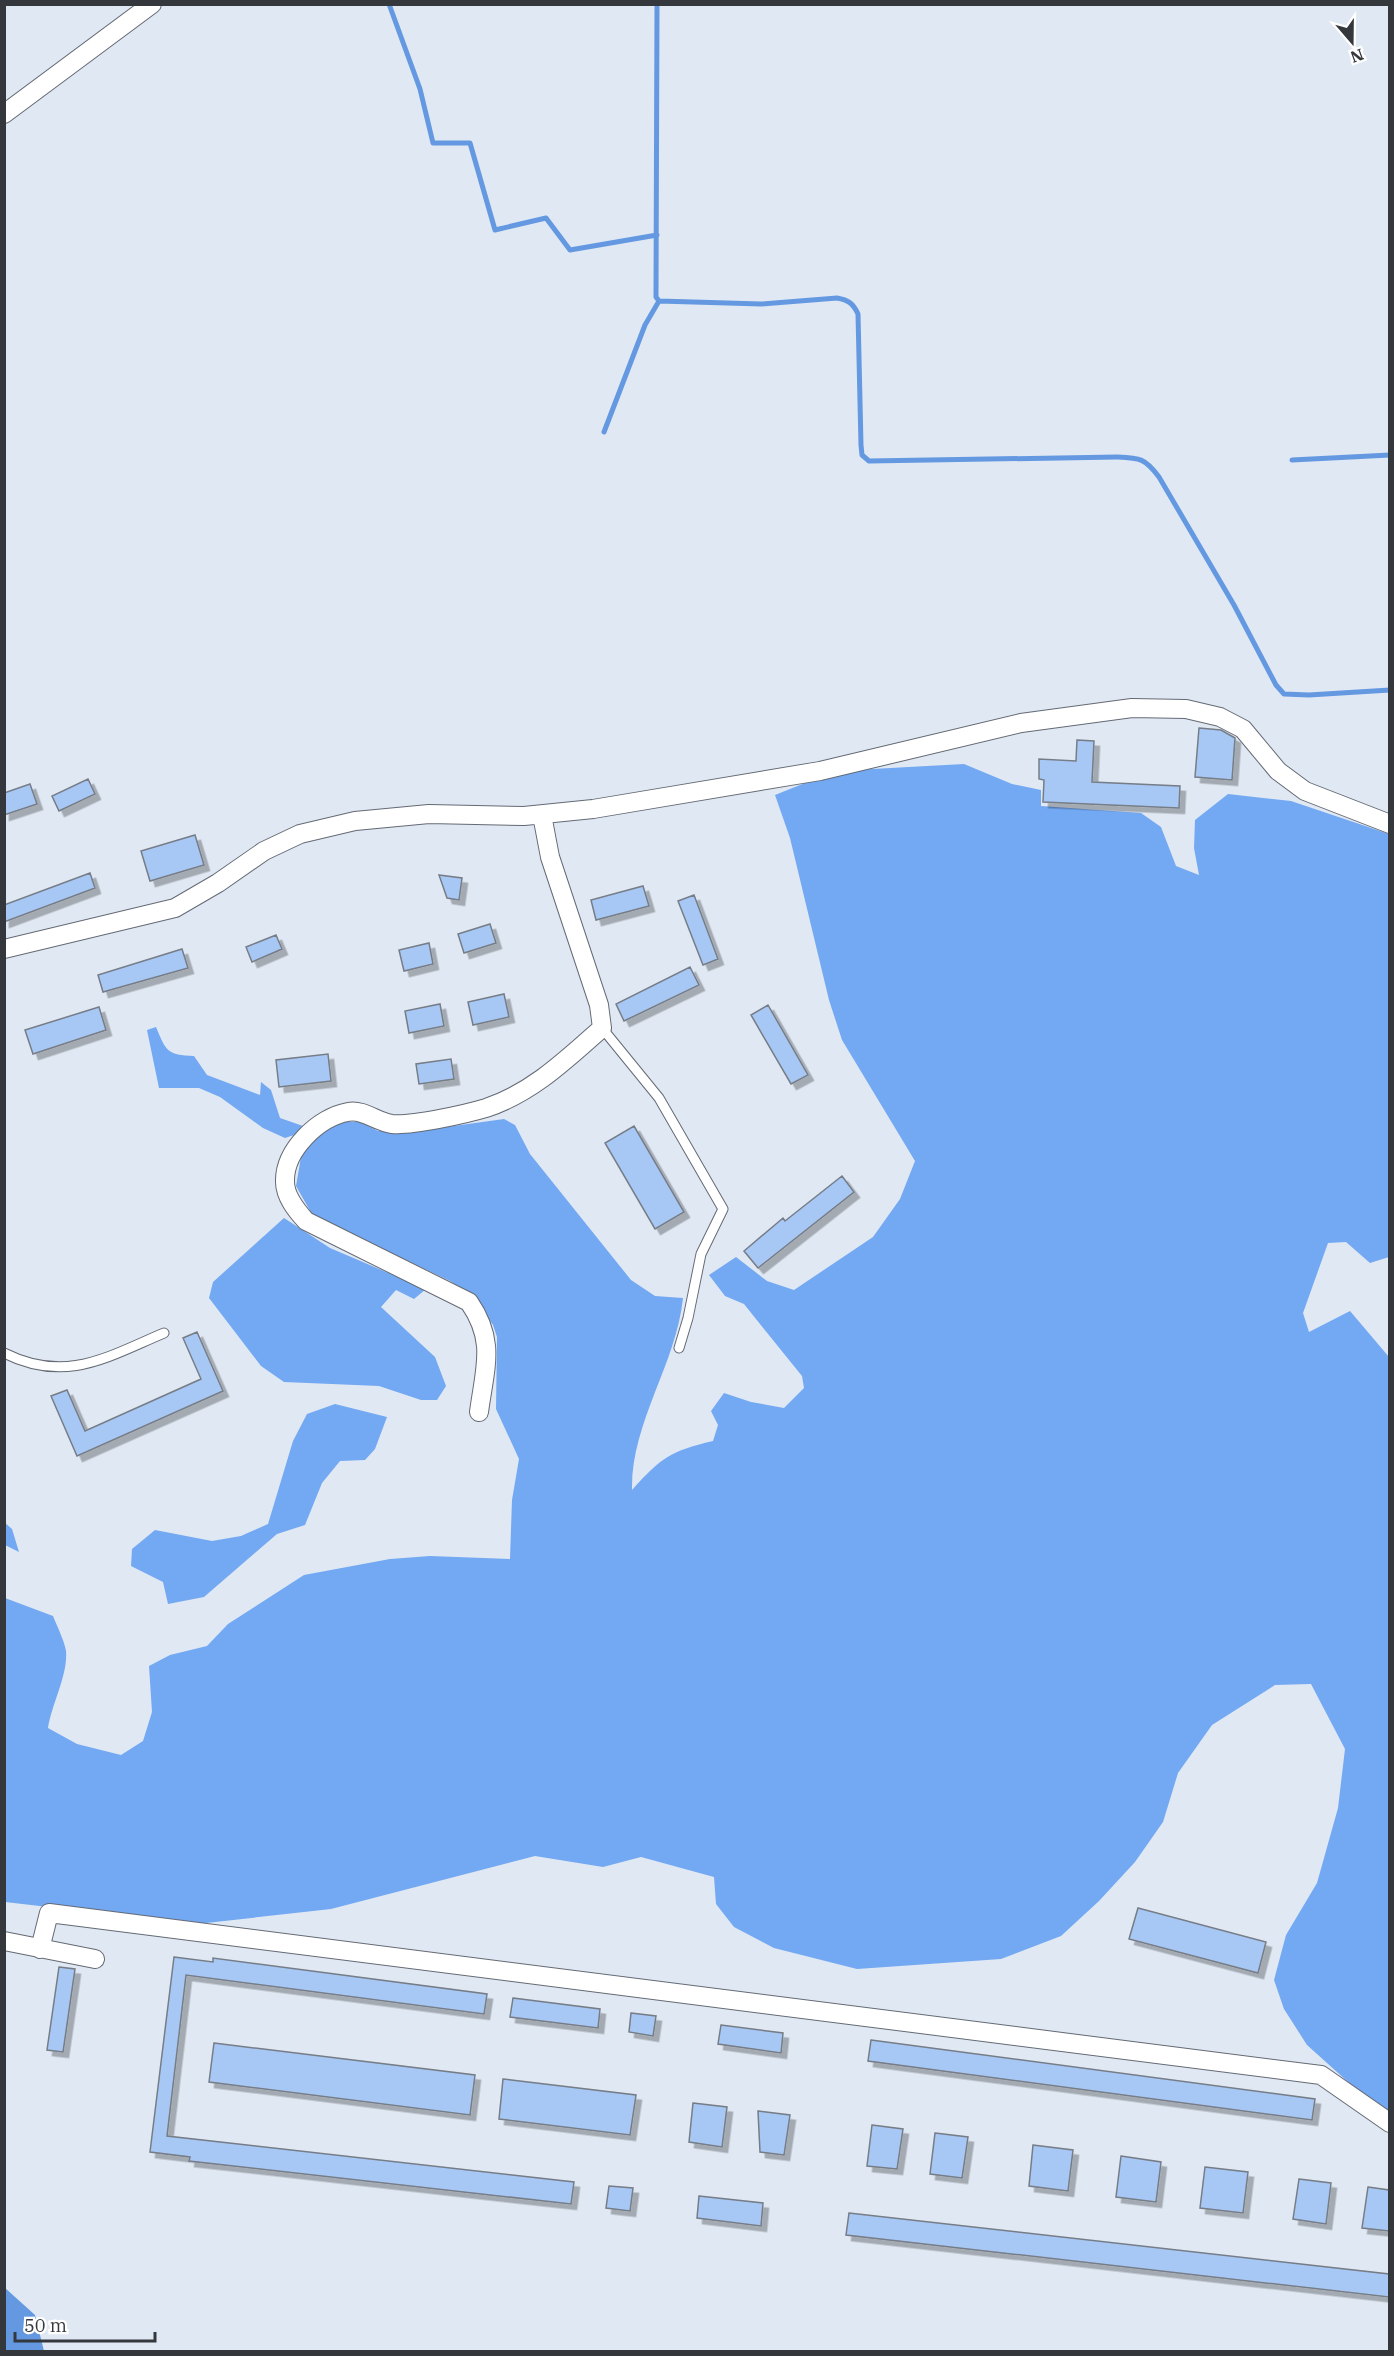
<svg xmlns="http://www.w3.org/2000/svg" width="1394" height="2356" font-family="'IBM Plex Serif',serif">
<defs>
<filter id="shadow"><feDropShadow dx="5.5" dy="5.5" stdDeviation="0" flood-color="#0004"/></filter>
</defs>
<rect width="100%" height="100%" fill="#e0e8f3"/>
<path fill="#73a8f2" d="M 964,764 L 1012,784 L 1041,790 L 1041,806 L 1141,813 L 1161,827 L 1176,866 L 1199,875 L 1194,848 L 1195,820 L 1228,794 L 1291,801 L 1389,834 L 1389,1257 L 1370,1263 L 1346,1242 L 1328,1243 L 1303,1313 L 1309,1332 L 1350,1311 L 1389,1357 L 1389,2114 L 1377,2108 L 1307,2045 L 1284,2009 L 1274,1980 L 1286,1935 L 1317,1883 L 1338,1808 L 1345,1749 L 1311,1684 L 1275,1685 L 1212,1725 L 1178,1773 L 1163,1822 L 1135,1862 L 1099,1901 L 1061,1936 L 1001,1959 L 857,1969 L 774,1948 L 734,1927 L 716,1904 L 714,1877 L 641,1857 L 603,1867 L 535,1856 L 331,1909 L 197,1924 L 5,1902 L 5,1598 L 53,1616 C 57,1626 64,1640 66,1651 C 68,1675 52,1703 48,1728 L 77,1744 L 121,1755 L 143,1741 L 152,1712 L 149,1666 L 170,1655 L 207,1646 L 228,1624 L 304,1575 L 390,1559 L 430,1556 L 510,1559 L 512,1500 L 519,1459 L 496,1409 L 497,1337 L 493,1325 L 474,1297 L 450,1281 L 313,1216 L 296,1186 L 301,1157 L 314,1138 L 339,1122 L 361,1122 L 378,1131 L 432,1129 L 504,1119 L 515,1125 L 530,1154 L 631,1280 L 655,1296 L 683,1298 C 676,1365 631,1422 632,1490 C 661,1458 670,1451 713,1441 L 718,1425 L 711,1411 L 724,1393 L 751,1402 L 784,1408 L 804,1388 L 802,1376 L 764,1329 L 744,1304 L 725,1296 L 709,1275 L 736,1257 L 767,1281 L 794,1290 L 873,1237 L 900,1199 L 915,1161 L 842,1040 L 829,1000 L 790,838 L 775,795 L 805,783 L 854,770 Z
M 156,1027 C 166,1051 167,1055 194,1056 L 207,1075 L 260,1095 L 261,1082 L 271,1090 L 280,1118 L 303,1126 L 297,1134 L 285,1138 L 263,1128 L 220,1097 L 199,1088 L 159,1088 L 147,1030 Z
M 284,1218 L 330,1248 L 426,1289 L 414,1299 L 396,1290 L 381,1307 L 435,1357 L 446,1386 L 437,1400 L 421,1400 L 379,1386 L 284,1382 L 261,1366 L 209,1298 L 213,1282 Z
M 335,1404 L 387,1417 L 375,1449 L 365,1460 L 340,1461 L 322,1483 L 305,1525 L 277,1534 L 204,1597 L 168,1604 L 163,1582 L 131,1566 L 132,1549 L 155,1530 L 212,1541 L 241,1536 L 268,1524 L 293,1441 L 307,1414 Z
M 4,1522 L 12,1529 L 19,1552 L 5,1545 Z"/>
<path fill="#6499e2" d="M 4,2287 L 35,2315 L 44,2351 L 5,2351 Z"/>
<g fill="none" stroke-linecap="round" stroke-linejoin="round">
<path stroke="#6499e2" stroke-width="5" d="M 389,4 L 420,89 L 433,143 L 470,143 L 495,230 L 546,218 L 570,250 L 657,235
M 657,4 L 656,297 L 659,301 L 761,304 L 837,298 C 848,300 853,303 858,314 L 861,445 L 862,455 L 869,461 L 1117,457 C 1140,458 1145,458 1159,477 L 1234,605 L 1276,685 L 1284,694 L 1309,695 L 1390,690
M 604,432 L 645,325 L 659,301
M 1292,460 L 1390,455"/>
</g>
<path fill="#a7c8f5" stroke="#767d87" stroke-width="1.5" filter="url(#shadow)" d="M 1199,728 L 1221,730 L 1235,738 L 1232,780 L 1195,777 Z
M 1077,740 L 1094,741 L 1092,782 L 1180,786 L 1179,808 L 1043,802 L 1044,780 L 1039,779 L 1039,759 L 1076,761 Z
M 88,779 L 95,794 L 59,811 L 52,796 Z
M 30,784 L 37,804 L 4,815 L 4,793 Z
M 195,835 L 204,865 L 150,881 L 141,851 Z
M 90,873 L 95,888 L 4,922 L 4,905 Z
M 439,875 L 462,878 L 459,900 L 447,898 Z
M 643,886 L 649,906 L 596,920 L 591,900 Z
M 694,895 L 718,959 L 703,965 L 678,901 Z
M 490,924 L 496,943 L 464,953 L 458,934 Z
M 276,935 L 282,949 L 252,962 L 246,947 Z
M 429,943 L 433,964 L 404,971 L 399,950 Z
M 182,949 L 188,968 L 103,992 L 98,975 Z
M 690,967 L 699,985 L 624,1021 L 616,1004 Z
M 504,994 L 509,1017 L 473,1025 L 468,1002 Z
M 440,1004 L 444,1026 L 409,1033 L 405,1011 Z
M 768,1005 L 808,1075 L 791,1084 L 751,1015 Z
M 99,1007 L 106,1030 L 33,1054 L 25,1030 Z
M 328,1054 L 331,1081 L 279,1087 L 276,1060 Z
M 451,1059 L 454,1079 L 419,1084 L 416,1064 Z
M 634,1126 L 684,1212 L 655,1229 L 605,1143 Z
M 842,1176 L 854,1192 L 758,1268 L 744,1251 L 783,1218 L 785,1221 Z
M 197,1332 L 223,1391 L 77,1456 L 51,1396 L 67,1390 L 85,1431 L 201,1379 L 183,1338 Z
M 1138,1908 L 1266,1942 L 1258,1973 L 1129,1939 Z
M 174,1957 L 213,1962 L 213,1958 L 487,1994 L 484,2014 L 186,1975 L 167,2136 L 574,2182 L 571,2204 L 189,2161 L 190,2157 L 150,2152 Z
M 59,1967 L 75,1969 L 63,2052 L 47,2050 Z
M 513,1998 L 600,2009 L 598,2028 L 510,2017 Z
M 631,2013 L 656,2016 L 653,2036 L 629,2032 Z
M 721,2025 L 783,2033 L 781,2053 L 718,2044 Z
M 871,2040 L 1315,2099 L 1312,2120 L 868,2061 Z
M 214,2043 L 475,2075 L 470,2115 L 209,2082 Z
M 503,2079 L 636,2095 L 630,2135 L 499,2119 Z
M 693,2103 L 727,2107 L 722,2147 L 689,2142 Z
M 758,2111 L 790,2115 L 784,2155 L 760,2152 Z
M 872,2125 L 903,2129 L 897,2169 L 867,2166 Z
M 935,2133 L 968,2137 L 962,2178 L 930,2174 Z
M 1033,2145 L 1073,2150 L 1068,2191 L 1029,2186 Z
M 1121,2156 L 1161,2162 L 1156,2202 L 1116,2197 Z
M 1205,2167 L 1248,2172 L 1243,2213 L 1200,2208 Z
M 1299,2179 L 1331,2183 L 1326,2224 L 1293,2219 Z
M 609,2186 L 633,2188 L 630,2211 L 606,2208 Z
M 1368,2187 L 1389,2190 L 1389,2231 L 1362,2228 Z
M 699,2196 L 763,2203 L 761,2226 L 697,2218 Z
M 849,2213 L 1389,2274 L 1389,2297 L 846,2235 Z"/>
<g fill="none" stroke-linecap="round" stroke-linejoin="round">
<g stroke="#646a74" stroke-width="11">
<path id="lane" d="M 602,1028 L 659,1098 L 723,1209 L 701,1254 L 688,1318 L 679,1348
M 4,1353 C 66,1384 107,1357 164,1333"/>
</g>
<g stroke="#646a74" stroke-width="20">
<path id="street" d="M 4,114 L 152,4
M 4,949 L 175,908 L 218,883 L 264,851 L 300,834 L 355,821 L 429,814 L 524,816 L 593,809 L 820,771 L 1021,723 L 1132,708 L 1186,709 L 1220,717 L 1243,729 L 1278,771 L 1305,791 L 1390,824
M 479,1412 C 485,1367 496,1341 469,1302 L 306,1221 C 297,1211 285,1197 285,1182 C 284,1150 319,1117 348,1112 C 364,1109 376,1122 392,1124 C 412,1126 466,1114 486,1108 C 532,1093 567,1059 602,1028 L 599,1005 L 550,857 L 542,815
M 4,1941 L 95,1959
M 40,1949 L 49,1913 L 1321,2075 L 1390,2123"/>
</g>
<use href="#lane" stroke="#fff" stroke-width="9"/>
<use href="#street" stroke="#fff" stroke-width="18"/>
</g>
<rect width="1394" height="2356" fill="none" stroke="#34373c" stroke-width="12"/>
<g transform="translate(1352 42) rotate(160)" stroke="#ffffff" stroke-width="4.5" paint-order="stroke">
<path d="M0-4.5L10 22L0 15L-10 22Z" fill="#34373c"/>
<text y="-9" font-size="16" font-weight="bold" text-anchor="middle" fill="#34373c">N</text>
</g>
<path d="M15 2332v9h140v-9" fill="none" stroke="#34373c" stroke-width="3"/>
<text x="24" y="2332" font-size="18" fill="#34373c" stroke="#ffffff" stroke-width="4.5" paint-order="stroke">50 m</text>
</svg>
